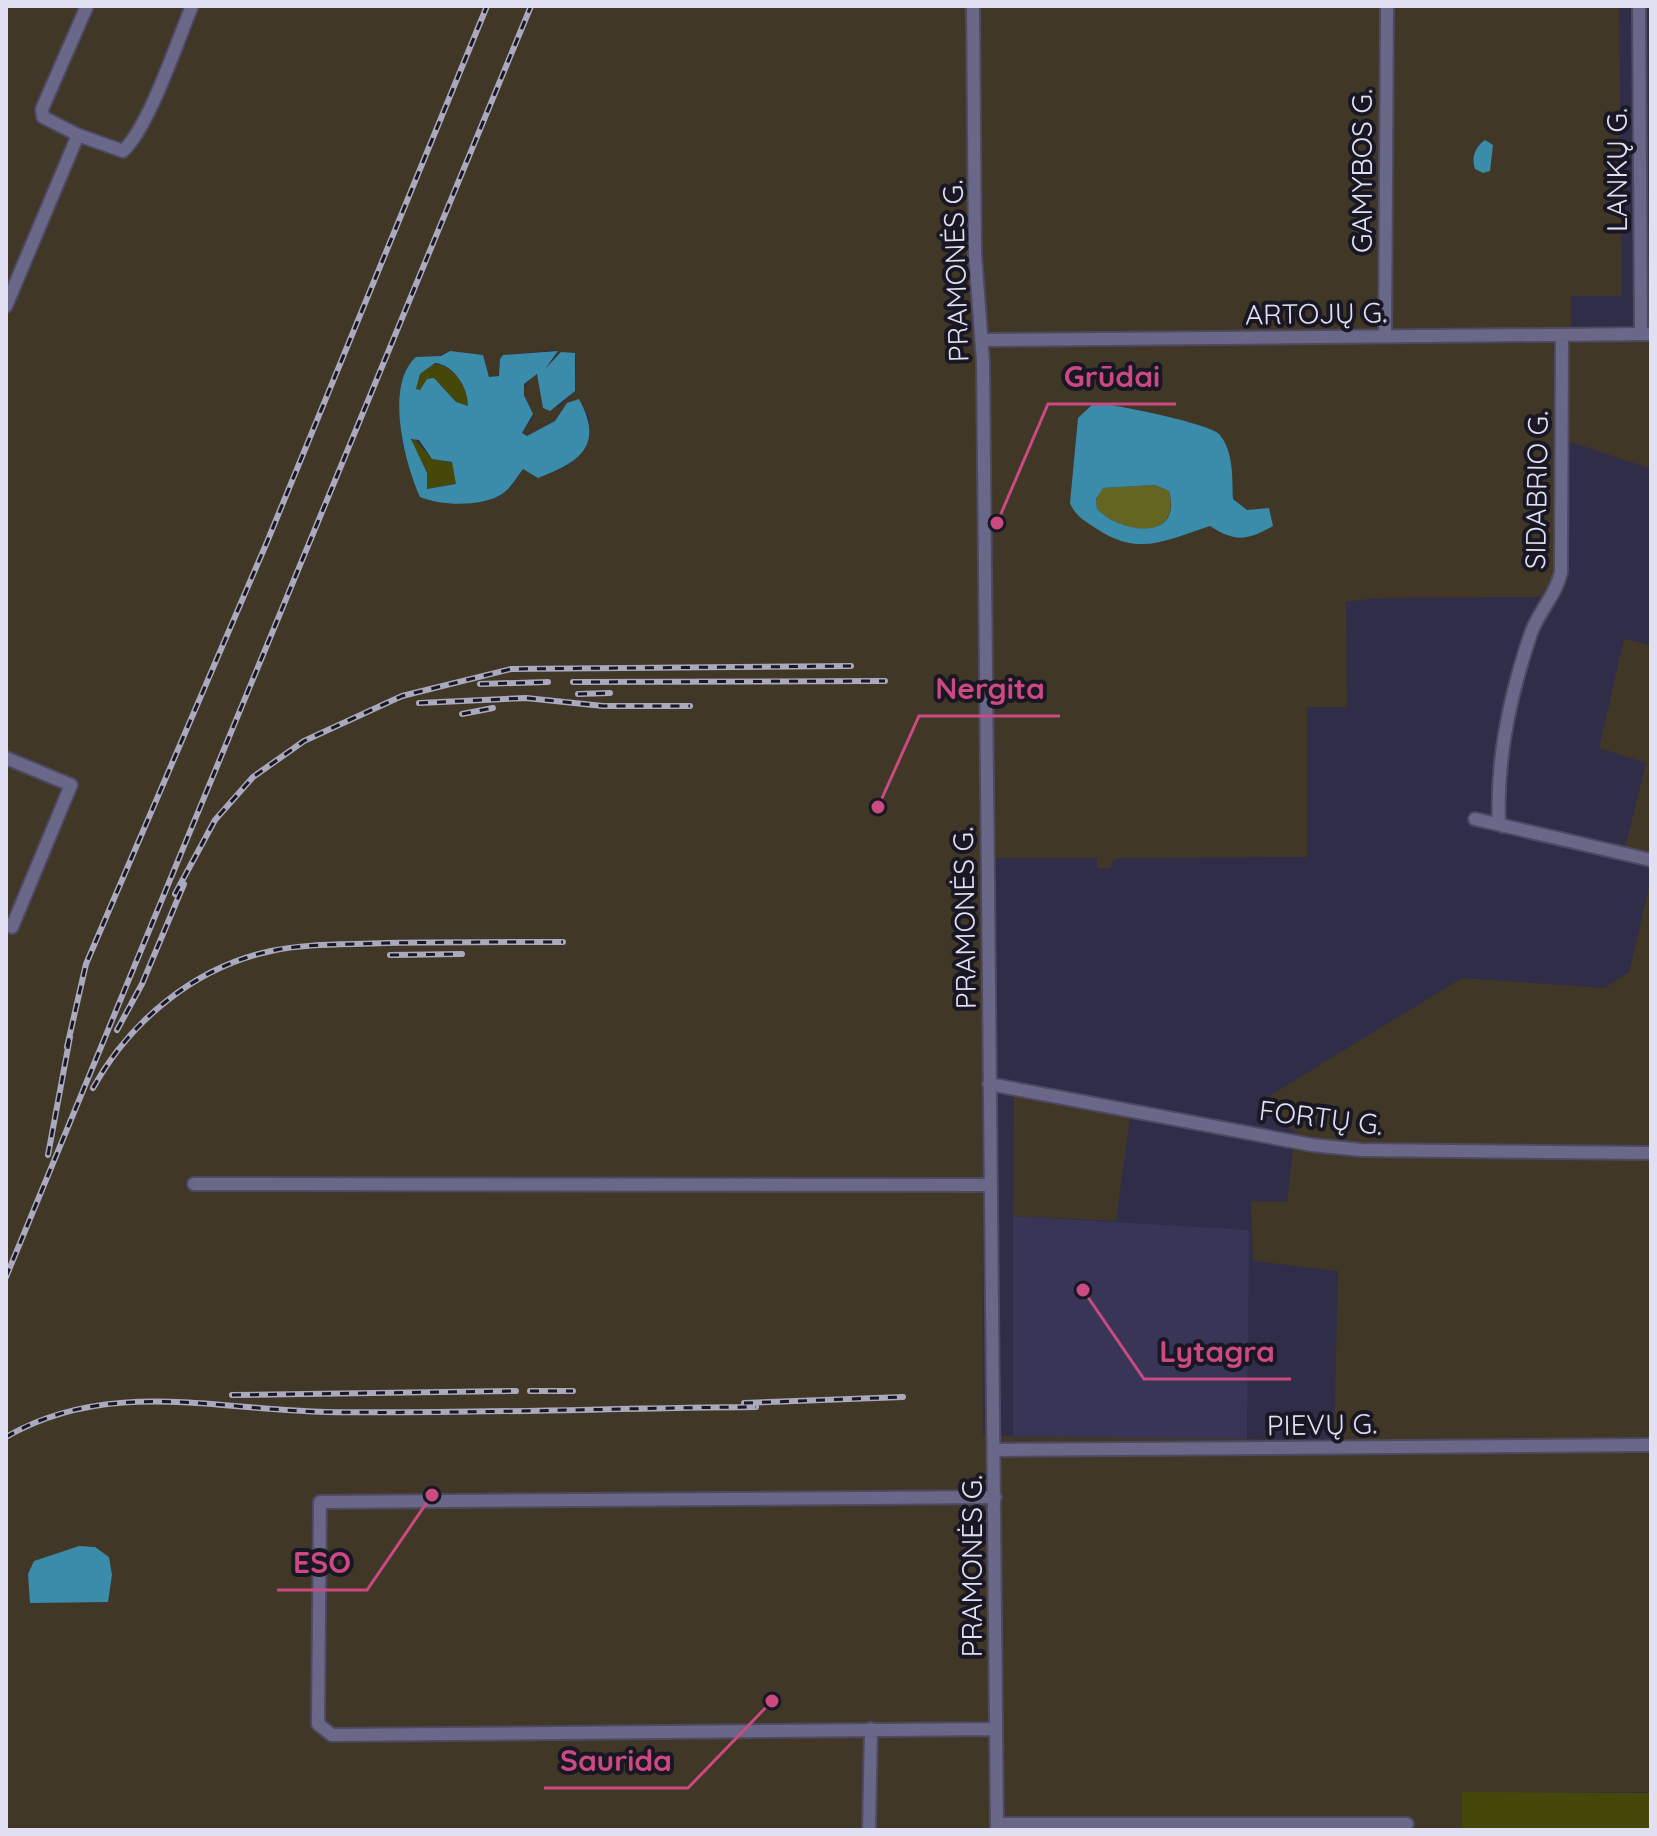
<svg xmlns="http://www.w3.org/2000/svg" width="1657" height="1836" font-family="Quicksand,sans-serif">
<rect width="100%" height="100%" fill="#2f2d48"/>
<path fill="#383557" d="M 1013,1216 L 1249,1230 L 1247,1439 L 1013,1437 Z"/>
<path fill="#403726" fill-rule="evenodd" d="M 6,6 L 1619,6 L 1622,296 L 1571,296 L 1571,342 L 1651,341 L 1651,469 L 1570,442 L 1569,564 L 1552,578 L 1541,597 L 1376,598 L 1346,602 L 1347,707 L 1307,707 L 1307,857 L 1119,858 L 1112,861 L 1111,868 L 1097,868 L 1097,858 L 982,858 L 983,1436 L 1334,1440 L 1338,1271 L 1253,1261 L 1251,1201 L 1287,1202 L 1295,1132 L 1256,1104 L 1462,978 L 1604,988 L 1629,972 L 1651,879 L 1651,1792 L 1463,1792 L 1462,1830 L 6,1830 ZM 556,350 L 557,356 L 543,368 L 552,364 L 561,352 L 576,355 L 575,388 L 558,408 L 539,376 L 532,375 L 523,391 L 533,417 L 522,433 L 527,436 L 555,421 L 563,408 L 579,400 L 590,419 L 579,453 L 569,465 L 547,475 L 523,469 L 512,486 L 491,499 L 453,503 L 420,497 L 401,439 L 404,378 L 446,352 L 483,355 L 489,377 L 494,378 L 500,373 L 501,356 Z
M 1624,639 L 1651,645 L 1651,854 L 1625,848 L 1646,763 L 1599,748 Z
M 1014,1093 L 1130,1117 L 1116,1221 L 1013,1216 Z"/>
<path fill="#46480a" d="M 434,364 C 454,365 468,387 468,406 L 456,402 L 434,378 L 427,379 L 420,390 L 416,389 L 420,374 Z
M 414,438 L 432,459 L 453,463 L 457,484 L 427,489 L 427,473 L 411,443 Z
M 1462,1792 L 1651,1793 L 1651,1830 L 1462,1830 Z"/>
<path fill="#636520" d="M 1155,485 L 1169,491 C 1181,544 1121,533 1097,509 L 1096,500 L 1102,488 Z"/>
<path fill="#3b8bab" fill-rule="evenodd" d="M 1485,140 L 1493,145 L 1490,171 L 1483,173 L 1475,169 C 1471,158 1475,147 1485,140 Z
M 450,351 L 483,355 L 489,377 L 499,376 L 500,359 L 503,355 L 558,351 L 545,369 L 561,352 L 575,353 L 575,391 L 550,411 L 543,408 L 537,374 L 524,384 L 524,395 L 533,414 L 522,433 L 527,436 L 555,421 L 567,403 L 579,399 C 604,445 581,462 538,478 L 523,469 C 516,478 512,487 502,494 C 482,507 441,506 420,497 C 405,464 384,385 416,357 L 441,356 ZM 435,363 C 454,365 468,387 468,406 L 456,402 L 434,378 L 427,379 L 420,390 L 416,389 L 420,374 ZM 411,439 L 419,440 L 432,459 L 452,462 L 456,484 L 427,489 L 427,473 Z
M 1094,403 C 1110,403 1211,424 1219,434 C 1234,451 1232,478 1233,499 L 1247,510 L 1269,508 L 1273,526 C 1247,541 1235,542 1210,526 C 1166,540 1139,557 1097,529 C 1085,521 1075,516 1070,503 L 1078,418 ZM 1155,485 L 1169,491 C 1183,543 1120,533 1097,509 L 1096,499 L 1103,488 Z
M 79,1546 L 95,1547 L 109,1557 L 112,1575 L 108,1602 L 30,1603 L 28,1574 L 34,1561 Z"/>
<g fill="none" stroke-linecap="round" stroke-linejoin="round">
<g stroke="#4c4961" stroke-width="16">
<path id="minor" d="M 87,6 L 42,109 L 43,117 L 78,135 L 123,151 C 149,127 177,42 192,6
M 973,6 L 975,254 L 983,361 L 997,1830
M 1639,6 L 1641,334
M 6,306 L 78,135
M 1385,336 L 1387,6
M 981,340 L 1651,334
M 6,758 L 71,785 L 12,927 L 6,924
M 1475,819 L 1651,860
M 1503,826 L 1499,823 C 1496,760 1511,692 1531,633 C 1539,611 1556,595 1561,572 L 1562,335
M 989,1084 L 1312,1145 L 1361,1150 L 1651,1153
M 194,1184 L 991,1185
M 994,1450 L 1651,1445
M 995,1497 L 320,1502 L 318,1724 L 332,1735 L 996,1729
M 997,1824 L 1407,1824
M 869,1830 L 871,1729"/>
</g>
<use href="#minor" stroke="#6a6888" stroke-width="12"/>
<g stroke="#aaa9be" stroke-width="6">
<path id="rail" d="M 573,682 L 885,681
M 480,684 L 548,682
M 578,694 L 610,693
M 419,703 L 526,698 L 603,706 L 690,706
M 462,714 L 493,708
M 175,894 L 215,820 L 253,777 L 304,741 L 402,696 L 511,669 L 851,666
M 390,955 L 462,954
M 117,1030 L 142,984 L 184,884
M 67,1047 L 86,964 L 267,542 L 487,6
M 93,1088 C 130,1021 195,967 271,951 C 308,943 348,945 386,943 C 445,942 504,942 563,942
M 48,1155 L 70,1037
M 6,1277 L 531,6
M 530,1391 L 573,1391
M 232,1395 L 516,1391
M 744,1403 L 903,1397
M 6,1437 C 108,1378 217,1410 326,1412 C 469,1414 613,1408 756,1407"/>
</g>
<use href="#rail" stroke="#181723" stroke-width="3" stroke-dasharray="9" stroke-linecap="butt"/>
</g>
<g text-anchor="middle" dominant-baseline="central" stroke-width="8" stroke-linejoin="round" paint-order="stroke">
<g font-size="28" fill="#e1e0f2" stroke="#181723">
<text transform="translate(1616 170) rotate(-90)">LANKŲ G.</text>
<text transform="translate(1361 171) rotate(-90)">GAMYBOS G.</text>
<text transform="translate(955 271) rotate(-92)">PRAMONĖS G.</text>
<text transform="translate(1316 313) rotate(-1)">ARTOJŲ G.</text>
<text transform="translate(1536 490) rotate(-89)">SIDABRIO G.</text>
<text transform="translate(964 918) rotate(-91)">PRAMONĖS G.</text>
<text transform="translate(1321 1117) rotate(7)">FORTŲ G.</text>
<text transform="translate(1322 1424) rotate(-1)">PIEVŲ G.</text>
<text transform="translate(971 1566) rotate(-90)">PRAMONĖS G.</text>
</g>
</g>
<path fill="none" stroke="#ca4a81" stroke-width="3" d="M997 523L1048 404H1176M878 807L919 716H1060M1083 1290L1144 1379H1291M432 1495L367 1590H277M772 1701L688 1788H544"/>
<g fill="#ca4a81" stroke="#181723" stroke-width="3">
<circle cx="997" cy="523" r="8"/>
<circle cx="878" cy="807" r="8"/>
<circle cx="1083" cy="1290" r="8"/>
<circle cx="432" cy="1495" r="8"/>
<circle cx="772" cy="1701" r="8"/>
</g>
<g font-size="30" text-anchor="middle" font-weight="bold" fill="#ca4a81" stroke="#181723" stroke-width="8" stroke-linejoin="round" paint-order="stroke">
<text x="1112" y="387">Grūdai</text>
<text x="990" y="699">Nergita</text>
<text x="1217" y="1362">Lytagra</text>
<text x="322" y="1573">ESO</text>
<text x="616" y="1771">Saurida</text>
</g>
<rect width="1657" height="1836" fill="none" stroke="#e1e0f2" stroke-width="16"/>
</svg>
